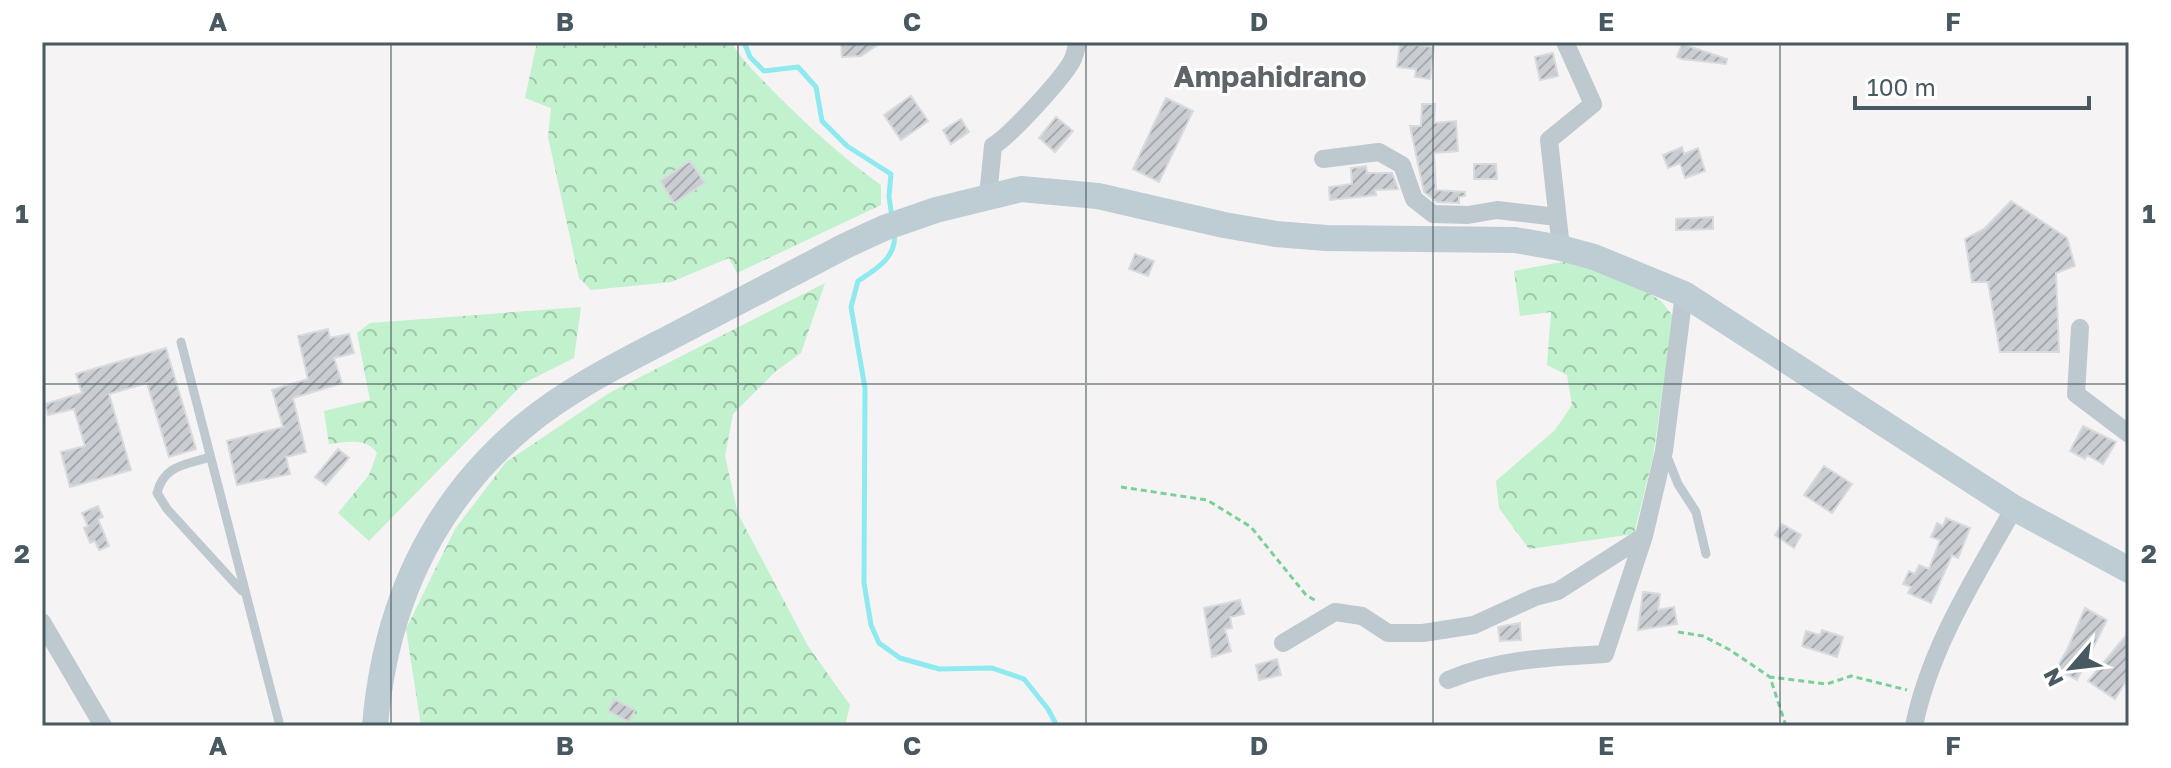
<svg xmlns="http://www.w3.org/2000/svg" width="2171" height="768" font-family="'Golos Text',sans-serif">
<defs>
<pattern id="forest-crowns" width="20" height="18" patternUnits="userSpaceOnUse" patternTransform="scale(2)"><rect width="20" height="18" fill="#c2f1cd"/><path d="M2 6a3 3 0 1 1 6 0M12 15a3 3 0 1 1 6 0" fill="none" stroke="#a0c6aa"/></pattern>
<pattern id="building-hatch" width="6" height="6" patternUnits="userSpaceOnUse" patternTransform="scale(2)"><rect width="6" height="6" fill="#caced2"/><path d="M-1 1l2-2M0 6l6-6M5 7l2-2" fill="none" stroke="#a6aaae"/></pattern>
</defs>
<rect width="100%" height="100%" fill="#f5f3f3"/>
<path fill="url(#forest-crowns)" d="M 537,42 L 731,42 C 743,62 760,77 776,94 C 809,127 843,158 881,185 L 881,205 L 737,273 L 729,258 L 671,282 L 591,290 L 579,278 L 548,137 L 551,108 L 525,98 Z
M 1567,261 L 1604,266 L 1661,301 L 1673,316 L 1653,457 L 1634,534 L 1529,549 L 1499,508 L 1496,481 L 1555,430 L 1572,405 L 1567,375 L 1547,365 L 1551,312 L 1520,316 L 1514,271 Z
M 825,283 L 801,353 L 776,371 L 733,414 L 725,456 L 738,514 L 808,646 L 850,705 L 845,726 L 421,726 L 406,629 L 455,529 L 506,462 L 609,393 Z
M 581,307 L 574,358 L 524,383 L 369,541 L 338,513 L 369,475 L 377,453 C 366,437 347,442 329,444 L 324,411 L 370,400 L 357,333 L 370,323 Z"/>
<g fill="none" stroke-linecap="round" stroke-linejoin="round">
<path stroke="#8feaef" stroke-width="5" d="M 744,42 L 750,57 L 764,71 L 798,67 L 816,87 L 822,121 L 847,146 L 891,174 L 889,196 L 892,218
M 894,232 C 898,257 876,269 858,281 L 851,307 L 865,388 L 864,583 L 871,625 L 879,643 L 900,658 L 939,669 L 992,668 L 1024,679 L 1048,709 L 1057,726"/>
</g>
<path fill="url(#building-hatch)" stroke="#d7dade" stroke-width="2" d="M 841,42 L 882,42 L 861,56 L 842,57 Z
M 1400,43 L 1434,47 L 1430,79 L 1415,77 L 1416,69 L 1397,67 Z
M 1682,44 L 1727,59 L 1726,64 L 1682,59 L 1677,57 Z
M 1553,53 L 1558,76 L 1540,80 L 1535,57 Z
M 911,96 L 928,121 L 901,140 L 884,115 Z
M 1166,98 L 1193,111 L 1159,182 L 1133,169 Z
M 1422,104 L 1435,104 L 1434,123 L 1456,121 L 1458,151 L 1434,153 L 1436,190 L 1465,192 L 1465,196 L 1459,197 L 1459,203 L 1437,202 L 1424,192 L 1410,126 L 1421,126 Z
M 1056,117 L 1073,131 L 1055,152 L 1039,138 Z
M 961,119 L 969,132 L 951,144 L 943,130 Z
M 1682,147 L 1684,154 L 1698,148 L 1705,171 L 1685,178 L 1680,163 L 1668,168 L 1663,155 Z
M 690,161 L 705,183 L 674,203 L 660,181 Z
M 1474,164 L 1496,164 L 1497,179 L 1474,179 Z
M 1366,166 L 1367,173 L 1392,173 L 1398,189 L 1375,190 L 1376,195 L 1330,200 L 1329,187 L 1352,184 L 1351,168 Z
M 2011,201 L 2067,238 L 2075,266 L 2056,273 L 2059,352 L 2000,352 L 1988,282 L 1972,282 L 1965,239 L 1984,229 Z
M 1713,217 L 1713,229 L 1676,230 L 1676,219 Z
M 1135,254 L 1154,261 L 1148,276 L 1129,269 Z
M 328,329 L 330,338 L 349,334 L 354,353 L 334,358 L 342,383 L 293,398 L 306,452 L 286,457 L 290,474 L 237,485 L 227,441 L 283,427 L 272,390 L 308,379 L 298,336 Z
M 166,348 L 196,449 L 169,457 L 147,383 L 109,394 L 131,470 L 70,487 L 61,452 L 85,446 L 74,409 L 48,415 L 45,404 L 82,393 L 76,374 Z
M 2083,426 L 2116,442 L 2103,464 L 2087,455 L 2085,459 L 2070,451 Z
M 338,449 L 349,458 L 326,485 L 315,477 Z
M 1824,466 L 1852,484 L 1832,513 L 1804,495 Z
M 98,506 L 103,517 L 98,519 L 109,546 L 99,550 L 95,541 L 90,543 L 84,528 L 88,526 L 82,513 Z
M 1946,518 L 1970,528 L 1958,558 L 1952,555 L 1931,603 L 1908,593 L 1911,587 L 1903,584 L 1909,571 L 1915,574 L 1919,565 L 1929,569 L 1940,540 L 1931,537 L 1937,523 L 1943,526 Z
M 1782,524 L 1801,535 L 1794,548 L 1775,535 Z
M 1643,592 L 1660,594 L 1658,610 L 1674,607 L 1677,624 L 1638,630 Z
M 1240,600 L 1244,614 L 1230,617 L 1232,628 L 1225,629 L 1231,651 L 1212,657 L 1204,608 Z
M 2085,608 L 2107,620 L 2077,680 L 2056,669 L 2067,650 Z
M 1520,623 L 1521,640 L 1500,641 L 1498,627 Z
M 1822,630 L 1843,637 L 1837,657 L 1802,646 L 1806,631 L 1820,635 Z
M 2129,632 L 2129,676 L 2115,699 L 2088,681 Z
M 1277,659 L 1281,675 L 1259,680 L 1256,665 Z
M 614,699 L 635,710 L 629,722 L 608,711 Z"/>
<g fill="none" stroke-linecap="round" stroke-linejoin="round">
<path stroke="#79d197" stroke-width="3" stroke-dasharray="6 4" stroke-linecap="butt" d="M 1121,487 L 1207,500 L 1251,527 L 1306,595 L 1318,602
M 1678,632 L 1703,636 L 1730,650 L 1770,677
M 1786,726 L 1770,677 L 1827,684 L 1851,676 L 1907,690"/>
<path stroke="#bdc9cf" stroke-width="9" d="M 181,342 L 280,726
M 1666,454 L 1678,484 L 1696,512 L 1706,554
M 210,457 C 185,465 164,465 157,493 L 167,509 L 242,591"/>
<path stroke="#bdc9cf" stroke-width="18" d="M 1323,159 L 1379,152 L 1402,165 L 1414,199 L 1433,214 L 1468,215 L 1497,210 L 1557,217
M 988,196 L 993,146 C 1011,135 1062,79 1072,61 C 1075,55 1076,48 1078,42
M 1561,248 L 1549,140 L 1593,104 L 1565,42
M 2080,328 L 2076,394 L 2129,434
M 42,622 L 103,726
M 1283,643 L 1335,612 L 1362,616 L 1388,633 L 1423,633 L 1474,625 L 1535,597 L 1558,591 L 1644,536
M 1448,680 C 1498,659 1551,657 1605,654 L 1644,536 L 1664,451 L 1684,294
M 1914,726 C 1930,647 1975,578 2014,508"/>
<path stroke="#beccd4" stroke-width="26" d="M 375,726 C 385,606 431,504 524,426 C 570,388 623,362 675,335 C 732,305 789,275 847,245 L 884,228 L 936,210 L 1021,189 L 1098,196 L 1224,225 L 1276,234 L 1326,238 L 1515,240 L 1561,248 L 1594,257 L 1684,294 L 2014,508 L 2129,570"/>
</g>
<path fill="none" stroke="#495961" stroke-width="2" stroke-opacity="0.55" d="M 391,42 L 391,726M 738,42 L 738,726M 1086,42 L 1086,726M 1433,42 L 1433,726M 1780,42 L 1780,726M 42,384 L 2129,384"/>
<g text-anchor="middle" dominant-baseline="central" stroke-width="6" stroke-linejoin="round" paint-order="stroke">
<g font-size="30" font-weight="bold" fill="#5f6468" stroke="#fff">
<text x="1270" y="76">Ampahidrano</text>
</g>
</g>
<rect width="2171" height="768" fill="none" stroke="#ffffff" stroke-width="88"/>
<g transform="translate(2071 668) rotate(242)" stroke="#ffffff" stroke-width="6" paint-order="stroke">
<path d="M0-6L14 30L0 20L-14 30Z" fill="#495961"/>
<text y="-12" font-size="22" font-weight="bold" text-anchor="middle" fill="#495961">N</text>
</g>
<path d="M1855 96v12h234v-12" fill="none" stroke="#495961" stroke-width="4"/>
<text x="1867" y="96" font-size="24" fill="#495961" stroke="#ffffff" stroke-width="6" paint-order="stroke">100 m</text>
<rect x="44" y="44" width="2083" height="680" fill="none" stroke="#495961" stroke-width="3"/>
<g font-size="26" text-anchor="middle" font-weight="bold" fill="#495961">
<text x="218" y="31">A</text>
<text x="565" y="31">B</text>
<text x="912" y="31">C</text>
<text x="1259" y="31">D</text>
<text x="1606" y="31">E</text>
<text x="1953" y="31">F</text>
<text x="22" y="223">1</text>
<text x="2149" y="223">1</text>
<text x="22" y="563">2</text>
<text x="2149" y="563">2</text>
<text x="218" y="755">A</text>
<text x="565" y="755">B</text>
<text x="912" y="755">C</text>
<text x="1259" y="755">D</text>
<text x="1606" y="755">E</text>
<text x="1953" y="755">F</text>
</g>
</svg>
